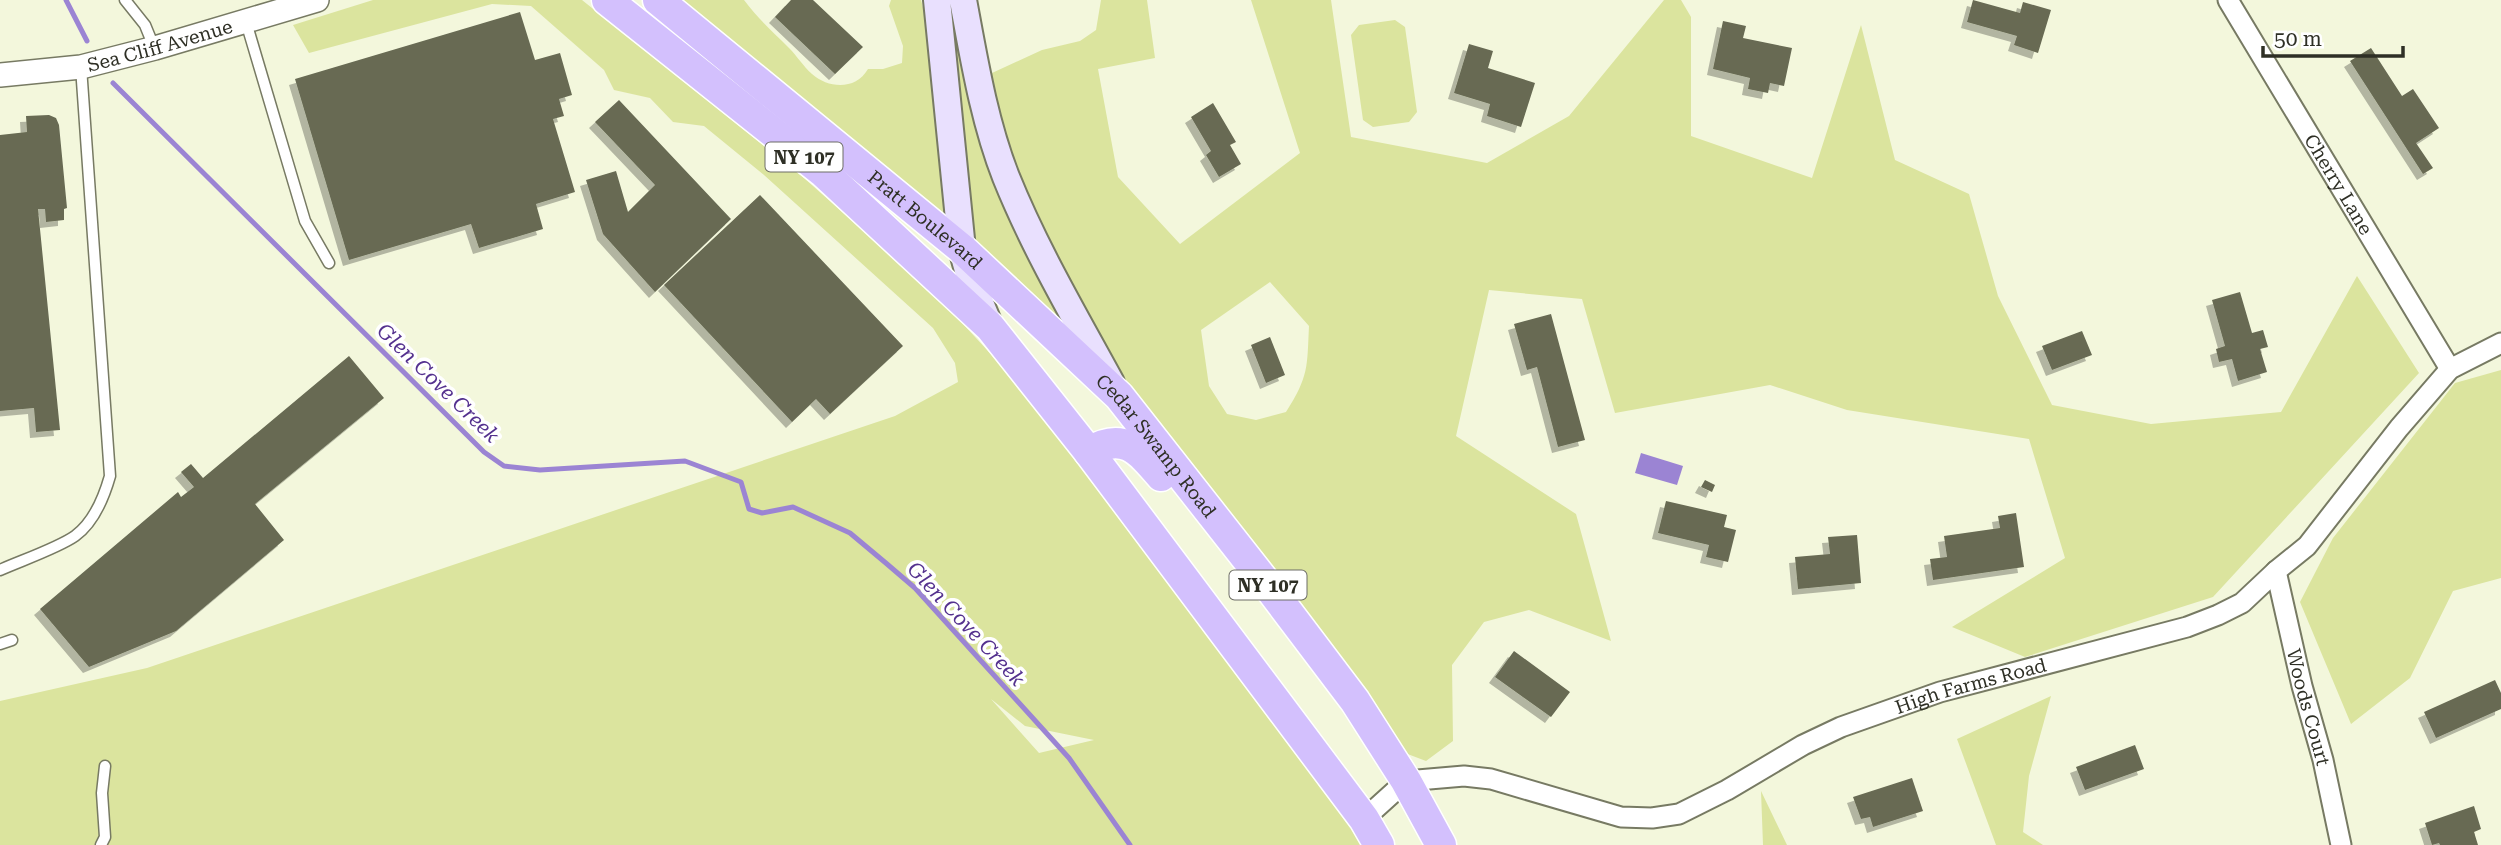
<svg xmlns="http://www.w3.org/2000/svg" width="2501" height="845" font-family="'Roboto Serif',serif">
<defs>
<filter id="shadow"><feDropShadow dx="-6" dy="6" stdDeviation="0" flood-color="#0004"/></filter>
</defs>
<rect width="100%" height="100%" fill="#f3f7dc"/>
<path fill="#dbe49e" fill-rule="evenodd" d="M 373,0 L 582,0 L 804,178 L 940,299 L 1050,418 L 1378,845 L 0,845 L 0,701 L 147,668 L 895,416 L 958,382 L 955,363 L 933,328 L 764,175 L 704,126 L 673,122 L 650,98 L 614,90 L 604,70 L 531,6 L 492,4 L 309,53 L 293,25 ZM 991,699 L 1025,726 L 1094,740 L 1039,753 Z
M 665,0 L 744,0 C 759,20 772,31 789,48 C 797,56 803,66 812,74 C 829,89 856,90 868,69 L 883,69 L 902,63 L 903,46 L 889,6 L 891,0 L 921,0 L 929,30 L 941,0 L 957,0 L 979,79 L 1042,50 L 1080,41 L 1096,30 L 1101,0 L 1147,0 L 1155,58 L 1098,69 L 1118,177 L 1180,244 L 1300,153 L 1251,0 L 1331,0 L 1351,137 L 1487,163 L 1569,116 L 1664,0 L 1681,0 L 1691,17 L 1691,136 L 1812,178 L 1861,25 L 1895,160 L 1969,194 L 1998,296 L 2052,405 L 2151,424 L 2281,412 L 2357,276 L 2419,373 L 2213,597 L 2025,657 L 1952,627 L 2065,558 L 2029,439 L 1847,410 L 1770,385 L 1615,413 L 1582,299 L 1489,290 L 1456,436 L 1576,514 L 1611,641 L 1529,610 L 1484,622 L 1452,665 L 1453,741 L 1426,761 L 1397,750 L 1121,397 ZM 1270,282 L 1309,326 C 1307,367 1309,376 1286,412 L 1256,420 L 1227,414 L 1209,386 L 1201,330 Z
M 1395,20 L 1405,27 L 1417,112 L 1409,122 L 1373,127 L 1363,120 L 1351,35 L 1359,25 Z
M 2501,370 L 2501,578 L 2453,591 L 2410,678 L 2351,724 L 2300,602 L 2333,538 L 2455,383 Z
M 2051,696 L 2029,776 L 2023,832 L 2043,845 L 1996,845 L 1957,739 Z
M 1761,791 L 1787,845 L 1763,845 Z"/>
<path fill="#9b84d3" d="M 1641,453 L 1683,466 L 1677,485 L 1635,473 Z"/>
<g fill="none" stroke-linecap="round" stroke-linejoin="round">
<path stroke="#9b84d3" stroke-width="5" d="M 66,0 L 87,41
M 113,83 L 484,452 L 504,466 L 540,470 L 685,461 L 741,482 L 749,509 L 762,513 L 793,507 L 850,533 L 887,564 L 915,588 L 1069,758 L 1130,845"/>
</g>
<path fill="#676a53" filter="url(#shadow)" d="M 791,0 L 813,0 L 863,47 L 835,74 L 775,17 Z
M 1973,0 L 2020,13 L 2023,2 L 2051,10 L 2038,53 L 2014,45 L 2017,36 L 1967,22 Z
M 520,12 L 535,60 L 560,53 L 572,95 L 559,99 L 564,116 L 553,119 L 575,192 L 536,204 L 543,229 L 479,248 L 471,224 L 349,260 L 295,79 Z
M 1723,21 L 1746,26 L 1743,38 L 1792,48 L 1784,86 L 1770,83 L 1768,93 L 1748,89 L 1750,78 L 1713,69 Z
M 1469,44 L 1493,51 L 1488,68 L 1535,83 L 1521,127 L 1487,116 L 1490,104 L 1454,93 Z
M 2371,48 L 2402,96 L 2413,89 L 2439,128 L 2416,143 L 2433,168 L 2423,174 L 2350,61 Z
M 619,100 L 731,219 L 655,292 L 603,234 L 586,180 L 616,171 L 628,212 L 655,185 L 595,122 Z
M 1213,103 L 1236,142 L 1230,145 L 1241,164 L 1219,177 L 1206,155 L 1211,151 L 1191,117 Z
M 49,115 L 56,118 L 59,125 L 67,208 L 64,209 L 64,220 L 46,222 L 45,209 L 38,209 L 60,430 L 36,432 L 34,408 L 0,411 L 0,135 L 27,132 L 26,116 Z
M 760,195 L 903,346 L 830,414 L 816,399 L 792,422 L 664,285 Z
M 2240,292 L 2252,333 L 2263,330 L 2268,347 L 2260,349 L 2267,372 L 2238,381 L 2232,359 L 2219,362 L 2216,349 L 2225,346 L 2212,300 Z
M 1551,314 L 1585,440 L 1558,447 L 1537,367 L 1527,370 L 1514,324 Z
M 2082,331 L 2092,355 L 2052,370 L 2042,346 Z
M 1270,337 L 1285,375 L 1266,383 L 1251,345 Z
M 349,356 L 384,398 L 255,504 L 284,540 L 176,631 L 89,667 L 40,609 L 178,492 L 181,497 L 194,487 L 181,472 L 191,464 L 203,478 Z
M 1705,480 L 1715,485 L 1712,492 L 1701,487 Z
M 1666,501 L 1727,515 L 1724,527 L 1736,530 L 1728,562 L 1706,557 L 1709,545 L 1658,533 Z
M 2016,513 L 2024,567 L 1933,580 L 1930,559 L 1947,557 L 1944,536 L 2000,528 L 1998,516 Z
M 1857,535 L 1861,583 L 1798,589 L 1795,557 L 1830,554 L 1828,537 Z
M 1514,651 L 1570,692 L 1551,717 L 1495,677 Z
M 2495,680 L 2501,693 L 2501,709 L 2436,738 L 2424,712 Z
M 2135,745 L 2144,769 L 2085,790 L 2076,767 Z
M 1912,778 L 1923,811 L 1873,827 L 1870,817 L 1861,819 L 1853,797 Z
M 2474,806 L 2481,829 L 2474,832 L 2478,845 L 2440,845 L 2439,843 L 2432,845 L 2425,823 Z"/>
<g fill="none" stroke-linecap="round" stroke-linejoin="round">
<g stroke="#777a63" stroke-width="13">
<path id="service" d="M 125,0 L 145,25 L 154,47
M 246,22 L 305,221 L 329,263
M 0,570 C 20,561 58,548 75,536 C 93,523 104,497 110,476 L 81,67
M 0,644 L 12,640
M 101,845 L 105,837 L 102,793 L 105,766"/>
</g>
<g stroke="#777a63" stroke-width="23">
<g id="minor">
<path id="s1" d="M 2228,0 L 2450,369"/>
<path id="s2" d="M 2276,571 L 2302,686 L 2323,760 L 2341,845"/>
<path id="s3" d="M 1364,819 L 1406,781 L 1464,776 L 1491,779 L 1621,817 L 1652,818 L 1679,814 L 1727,790 L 1803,745 L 1841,727 L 1940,692 L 2187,627 L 2218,615 L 2242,603 L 2276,571 L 2307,546 L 2399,428 L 2450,369 L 2501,343"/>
</g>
</g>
<g stroke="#777a63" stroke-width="26">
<g id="tertiary">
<path id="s4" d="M 0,75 L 81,67 L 155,48 L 317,0"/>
</g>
</g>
<g stroke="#777a63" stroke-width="30">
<path id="secondary" d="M 937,0 L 962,249 L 971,281 L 990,327
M 963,0 C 974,59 984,121 1006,177 C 1035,249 1074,315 1111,383"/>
</g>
<g stroke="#fff" stroke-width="33">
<g id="primary">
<path d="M 607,0 L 823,172 L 990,327 L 1089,452 L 1364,819 L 1379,845"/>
<path id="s5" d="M 658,0 L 962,249 L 1119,396 L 1262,578 L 1355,701 L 1406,781 L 1441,845"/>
<path d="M 1089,452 C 1123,431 1139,450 1161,476"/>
</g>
</g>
<use href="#service" stroke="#fff" stroke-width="10"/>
<use href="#minor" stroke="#fff" stroke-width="19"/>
<use href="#tertiary" stroke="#fff" stroke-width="23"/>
<use href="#secondary" stroke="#e9e0fe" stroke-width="26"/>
<use href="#primary" stroke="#d3c0fd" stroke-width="30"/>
</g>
<g text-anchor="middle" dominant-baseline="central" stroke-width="7" stroke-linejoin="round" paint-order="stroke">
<g fill="#fff" stroke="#6d6d66" stroke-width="2">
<rect x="765.5" y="142.5" width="77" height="29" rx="5"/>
<rect x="1229.5" y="570.5" width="77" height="29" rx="5"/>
</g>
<g font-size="18" font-weight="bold" fill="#2e2f25">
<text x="804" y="157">NY 107</text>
<text x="1268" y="585">NY 107</text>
</g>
<g font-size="19" fill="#2e2f25" stroke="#fff">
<text stroke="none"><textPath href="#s4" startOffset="163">Sea Cliff Avenue</textPath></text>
<text stroke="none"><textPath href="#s1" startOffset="215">Cherry Lane</textPath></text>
<text stroke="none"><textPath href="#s5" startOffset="346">Pratt Boulevard</textPath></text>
<text stroke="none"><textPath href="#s5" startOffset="670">Cedar Swamp Road</textPath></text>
<text stroke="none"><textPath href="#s3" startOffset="656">High Farms Road</textPath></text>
<text stroke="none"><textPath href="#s2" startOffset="140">Woods Court</textPath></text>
</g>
<g font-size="21" font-style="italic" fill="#54318e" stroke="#fff">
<text transform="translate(438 383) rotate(44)">Glen Cove Creek</text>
<text transform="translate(966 624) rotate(47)">Glen Cove Creek</text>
</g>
</g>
<path d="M2263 46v10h140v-10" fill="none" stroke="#2e2f25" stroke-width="3.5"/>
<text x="2274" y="46" font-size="21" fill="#2e2f25" stroke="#ffffff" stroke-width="5" paint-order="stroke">50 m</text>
</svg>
